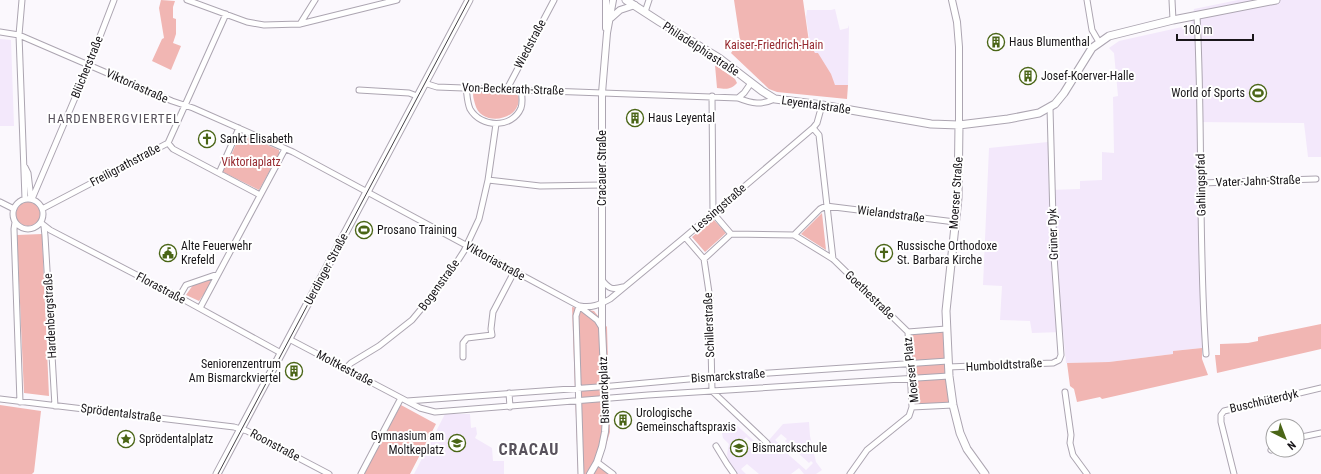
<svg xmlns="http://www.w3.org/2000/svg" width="1321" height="474" font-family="'Roboto Condensed',sans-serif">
<rect width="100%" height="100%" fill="#fbf8fd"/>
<path fill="#f3e8fb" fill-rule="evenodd" d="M 1238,0 L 1321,0 L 1321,157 L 1308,157 L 1304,123 L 1197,122 L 1202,348 L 1173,351 L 1173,354 L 1109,362 L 1066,363 L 1063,332 L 1032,333 L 1030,321 L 1000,320 L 1002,286 L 983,285 L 989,148 L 1048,142 L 1049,190 L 1080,189 L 1080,181 L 1102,180 L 1102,152 L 1114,153 L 1113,97 L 1118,96 L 1114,53 L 1109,48 L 1119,41 L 1191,25 L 1194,9 Z
M 835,9 L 840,30 L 848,28 L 849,25 L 848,85 L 835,85 L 818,53 L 815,53 L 810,44 L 806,17 L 807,10 L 831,10 Z
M 0,39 L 11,40 L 14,126 L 0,126 Z
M 445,414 L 470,414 L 471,428 L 476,427 L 477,434 L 475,438 L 492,448 L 493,461 L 504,461 L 504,474 L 414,474 Z
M 733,422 L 762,448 L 783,424 L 809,422 L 810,436 L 816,462 L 822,470 L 816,474 L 804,474 L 799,468 L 791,474 L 759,474 L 747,464 L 741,469 L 746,474 L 738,474 L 728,460 L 727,454 L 729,444 L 723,438 L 722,433 ZM 781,434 L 787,439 L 785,441 L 809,463 L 811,461 L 813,463 L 806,470 L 782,449 L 783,447 L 775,440 ZM 746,437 L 760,449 L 756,453 L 742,441 Z"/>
<path fill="#f1b6b3" d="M 161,0 L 175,1 L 173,7 L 173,18 L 176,19 L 176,34 L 173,43 L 181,46 L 171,70 L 152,61 L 162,39 L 164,38 L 159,8 Z
M 734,0 L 803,0 L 809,42 L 815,53 L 818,53 L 831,74 L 835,85 L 848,85 L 847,99 L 777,92 L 769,89 L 731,53 L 740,40 Z
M 715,65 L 735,79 L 737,83 C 731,90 726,89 717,88 Z
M 474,91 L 515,92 L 518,94 C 525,120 481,129 475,104 C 474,99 472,96 474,91 Z
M 240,133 L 279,150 L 279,156 L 278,156 L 259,190 L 223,172 L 223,170 L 224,167 L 226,166 L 239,138 L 237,137 Z
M16 214a12 12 0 1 1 24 0a12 12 0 1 1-24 0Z
M 822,213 L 826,250 L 801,234 Z
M 713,219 L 726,233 L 705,252 L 692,237 Z
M 42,234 L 49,396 L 24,393 L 17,235 Z
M 209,279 L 211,284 L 199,301 L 186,295 L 193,285 Z
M 572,307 L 594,311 L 607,327 L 610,432 L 600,464 L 615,474 L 578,474 Z
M 1321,324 L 1321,349 L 1217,373 L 1215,355 L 1220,355 L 1220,344 L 1248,343 L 1258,341 L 1258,337 Z
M 943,331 L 945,370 L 951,403 L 915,405 L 910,334 Z
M 1202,348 L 1202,359 L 1208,375 L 1102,399 L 1100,397 L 1077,402 L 1074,389 L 1070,386 L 1067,363 L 1109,362 L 1173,354 L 1173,351 Z
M 0,405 L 41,411 L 34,472 L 32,474 L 0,474 Z
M 401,405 L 436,424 L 410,474 L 363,474 Z"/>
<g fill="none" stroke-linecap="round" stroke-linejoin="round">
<g stroke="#aca5b1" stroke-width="7">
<path id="minor" d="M 22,0 L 19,35 L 25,199
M 187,0 L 247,22 L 264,25 L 300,24 L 397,0
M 1087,0 L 1092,30 L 1099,42
M 1172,0 L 1173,20
M 645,12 L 649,0
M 1197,16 C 1203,129 1198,242 1206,354
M 300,24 L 315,0
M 0,32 L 19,35 L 172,101 L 193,108 L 293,152 L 579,306 L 597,320 L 602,328
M 424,83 L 437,87 L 738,98 C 753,104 761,105 775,99
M 466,87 C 467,94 467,102 470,109 C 481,128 512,129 521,108 C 523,102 522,95 521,89
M 507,89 L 554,0
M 359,90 L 409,93 L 417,96
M 738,98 L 744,93 L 751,83
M 813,128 L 819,135 L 833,259
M 168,143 L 173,149 L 260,195
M 25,167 L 28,173 L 31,199
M 219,173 L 239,128
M 488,180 L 540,186 L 602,185
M 1201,183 L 1316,179
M 32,199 L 89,65 L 114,0
M13 214a15 15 0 1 1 30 0a15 15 0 1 1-30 0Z
M 0,202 L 14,209
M 42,209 L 168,143 L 226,14
M 15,222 L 14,229 L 20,402
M 41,223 L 50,230 L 179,297 L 281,353
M 44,226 L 45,236 L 55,406
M 731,234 L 794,235
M 794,235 L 820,209 L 826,206 L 955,222
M 794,235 L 833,259 L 908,332
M 685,237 L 704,259 L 731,234 L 713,213 L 712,96
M 704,259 L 710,299 L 712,391 L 767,443
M 602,280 C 609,289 612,290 623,287
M 179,297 L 186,285 L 218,274
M 579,306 L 576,316 L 581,474
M 580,306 C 592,308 599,305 610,299 L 685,237 L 813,128 L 817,123 L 822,105
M 200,308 L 285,149
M 908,332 L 946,329
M 289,339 L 420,408 L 435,412 L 648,395 L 949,376
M 463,357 L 463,343 L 467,338 L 492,335 L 491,329 L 493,312 L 514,272
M 948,367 L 1053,363 L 1059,360 L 1061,355 L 1054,256 L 1050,108
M 346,368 L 351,363 L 379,346 L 412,320 L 446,279 L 464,251 L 479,219 L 488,180 L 496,124
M 1065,392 L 1071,435 L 1070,443 L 1073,455 L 1087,474
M 509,393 L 510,407
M 0,399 L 234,427 L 247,431 L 329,474
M 407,401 L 612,386 L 711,377 L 948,361
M 912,407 L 953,405
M 1297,438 L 1321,433
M 716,446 L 727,464 L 734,474
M 1271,450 L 1273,447
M 597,462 L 613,474
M 361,474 L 401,398
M 850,474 L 867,450 L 909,416 L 912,407 L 908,332
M 1234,474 L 1221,422 L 1221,415 L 1224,411 L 1321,388"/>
</g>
<g stroke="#aca5b1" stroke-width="8">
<path id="tertiary" d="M 606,0 L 606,28
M 952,0 L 957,22 L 959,47 L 959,125
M 611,18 L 620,10 L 635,5
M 590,474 L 597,462 L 602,447 L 605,432 L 606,416 L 602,328 L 602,93 L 607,33 L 613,0"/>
</g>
<g stroke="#aca5b1" stroke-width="9">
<path id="secondary" d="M 626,0 L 660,22 L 719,58 L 762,91 L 775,99 L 822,105 L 931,124 L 959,125 L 1008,119 L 1039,113 L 1055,104 L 1064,93 L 1092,48 L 1109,36 L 1173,20 L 1276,0
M 959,125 L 958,198 L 946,311 L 949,376 L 953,405 L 960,433 L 967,449 L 985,474
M 217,474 L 469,0"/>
</g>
<use href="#minor" stroke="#fff" stroke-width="5"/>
<use href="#tertiary" stroke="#fff" stroke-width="6"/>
<use href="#secondary" stroke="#fff" stroke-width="7"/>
<path stroke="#464348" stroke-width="1" d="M 218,474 L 469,0"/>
</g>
<defs>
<g id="building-ring" transform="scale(0.9)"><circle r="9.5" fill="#fff" stroke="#4a6516" stroke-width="1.5"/><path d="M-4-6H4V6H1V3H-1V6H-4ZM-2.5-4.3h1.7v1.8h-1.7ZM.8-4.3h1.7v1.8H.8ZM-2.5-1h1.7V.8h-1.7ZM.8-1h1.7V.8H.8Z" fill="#4a6516"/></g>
<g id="stadium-ring" transform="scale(0.9)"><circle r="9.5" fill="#fff" stroke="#4a6516" stroke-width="1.5"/><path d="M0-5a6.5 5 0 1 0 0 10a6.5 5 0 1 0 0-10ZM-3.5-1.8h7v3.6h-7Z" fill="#4a6516"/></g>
<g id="church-ring" transform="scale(0.9)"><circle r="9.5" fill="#fff" stroke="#4a6516" stroke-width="1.5"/><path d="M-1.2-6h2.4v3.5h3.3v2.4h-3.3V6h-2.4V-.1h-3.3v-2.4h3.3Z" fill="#4a6516"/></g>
<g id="civic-ring" transform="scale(0.9)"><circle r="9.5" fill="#fff" stroke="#4a6516" stroke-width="1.5"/><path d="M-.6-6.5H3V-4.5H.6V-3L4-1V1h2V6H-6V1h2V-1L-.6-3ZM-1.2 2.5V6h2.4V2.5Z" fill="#4a6516"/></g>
<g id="sight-ring" transform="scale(0.9)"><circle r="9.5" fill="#fff" stroke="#4a6516" stroke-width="1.5"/><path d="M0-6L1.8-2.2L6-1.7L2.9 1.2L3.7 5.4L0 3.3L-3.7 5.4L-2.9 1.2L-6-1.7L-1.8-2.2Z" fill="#4a6516"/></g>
<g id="school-ring" transform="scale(0.9)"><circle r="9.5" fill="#fff" stroke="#4a6516" stroke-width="1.5"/><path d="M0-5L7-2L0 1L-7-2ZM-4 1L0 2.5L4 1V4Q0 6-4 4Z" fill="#4a6516"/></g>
</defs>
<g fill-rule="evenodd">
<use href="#building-ring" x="996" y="42"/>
<use href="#building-ring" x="1028" y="76"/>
<use href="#stadium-ring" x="1258" y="93"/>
<use href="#building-ring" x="635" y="118"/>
<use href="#church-ring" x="207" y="139"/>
<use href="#stadium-ring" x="364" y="230"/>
<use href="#civic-ring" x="168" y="253"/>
<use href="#church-ring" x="884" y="253"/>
<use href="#building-ring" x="294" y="371"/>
<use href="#building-ring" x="623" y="420"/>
<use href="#sight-ring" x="126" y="439"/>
<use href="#school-ring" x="457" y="443"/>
<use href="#school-ring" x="739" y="448"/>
</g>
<g text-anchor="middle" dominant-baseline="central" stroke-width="4" stroke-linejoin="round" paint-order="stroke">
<g font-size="12" fill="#19161a" stroke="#fff" text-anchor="start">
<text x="1009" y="42">Haus Blumenthal</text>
<text x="1041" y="76">Josef-Koerver-Halle</text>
<text x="1245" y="93" text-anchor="end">World of Sports</text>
<text x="648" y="118">Haus Leyental</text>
<text x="220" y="139">Sankt Elisabeth</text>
<text x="377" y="230">Prosano Training</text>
<text x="181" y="246">Alte Feuerwehr<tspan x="181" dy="14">Krefeld</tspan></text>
<text x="897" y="246">Russische Orthodoxe<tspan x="897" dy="14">St. Barbara Kirche</tspan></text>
<text x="281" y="364" text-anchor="end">Seniorenzentrum<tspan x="281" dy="14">Am Bismarckviertel</tspan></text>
<text x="636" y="413">Urologische<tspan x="636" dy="14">Gemeinschaftspraxis</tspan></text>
<text x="444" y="436" text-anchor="end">Gymnasium am<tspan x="444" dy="14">Moltkeplatz</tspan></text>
<text x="139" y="439">Sprödentalplatz</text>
<text x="752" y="448">Bismarckschule</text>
</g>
<g font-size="12" fill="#19161a" stroke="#fff">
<text transform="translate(530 44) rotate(-62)">Wiedstraße</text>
<text transform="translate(701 49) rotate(33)">Philadelphiastraße</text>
<text transform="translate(87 67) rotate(-68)">Blücherstraße</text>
<text transform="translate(137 86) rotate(24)">Viktoriastraße</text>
<text transform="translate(513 89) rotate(2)">Von-Beckerath-Straße</text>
<text transform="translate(816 105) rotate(8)">Leyentalstraße</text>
<text transform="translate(125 165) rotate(-28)">Freiligrathstraße</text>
<text transform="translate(602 168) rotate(-90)">Cracauer Straße</text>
<text transform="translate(1258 181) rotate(-2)">Vater-Jahn-Straße</text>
<text transform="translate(1201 185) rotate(-91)">Gahlingspfad</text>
<text transform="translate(956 193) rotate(-86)">Moerser Straße</text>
<text transform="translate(719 208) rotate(-41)">Lessingstraße</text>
<text transform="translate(891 214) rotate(7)">Wielandstraße</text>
<text transform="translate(1053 234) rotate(-92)">Grüner Dyk</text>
<text transform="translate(495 261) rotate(29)">Viktoriastraße</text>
<text transform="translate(326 269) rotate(-62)">Uerdinger Straße</text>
<text transform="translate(439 285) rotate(-54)">Bogenstraße</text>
<text transform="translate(161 288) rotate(28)">Florastraße</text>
<text transform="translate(870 295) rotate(44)">Goethestraße</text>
<text transform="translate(50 316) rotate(-93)">Hardenbergstraße</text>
<text transform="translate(709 325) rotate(-92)">Schillerstraße</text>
<text transform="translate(1004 365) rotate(-3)">Humboldtstraße</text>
<text transform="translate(345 368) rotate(28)">Moltkestraße</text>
<text transform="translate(911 370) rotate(-96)">Moerser Platz</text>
<text transform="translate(728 376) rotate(-4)">Bismarckstraße</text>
<text transform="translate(604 390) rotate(-92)">Bismarckplatz</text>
<text transform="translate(1264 401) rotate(-13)">Buschhüterdyk</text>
<text transform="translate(121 413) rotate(7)">Sprödentalstraße</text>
<text transform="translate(275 445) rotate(28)">Roonstraße</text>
</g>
<g font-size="12" fill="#96292f" stroke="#fff">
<text x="774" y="45">Kaiser-Friedrich-Hain</text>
<text x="251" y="162">Viktoriaplatz</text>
</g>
<g font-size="13" letter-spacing="1" fill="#58525c" stroke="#fff">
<text x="114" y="118">HARDENBERGVIERTEL</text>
</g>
<g font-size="16" font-weight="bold" letter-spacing="1" fill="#58525c" stroke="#fff">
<text x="529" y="449">CRACAU</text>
</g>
</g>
<g transform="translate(1285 438) rotate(138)"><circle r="19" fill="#ffffff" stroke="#a3a2a3"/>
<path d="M0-3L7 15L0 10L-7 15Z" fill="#4a6516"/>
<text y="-6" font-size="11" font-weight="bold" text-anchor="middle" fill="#19161a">N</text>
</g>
<path d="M1177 34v6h76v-6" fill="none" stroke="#19161a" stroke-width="2"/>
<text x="1183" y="34" font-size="12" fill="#19161a" stroke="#ffffff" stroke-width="3" paint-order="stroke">100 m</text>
</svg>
